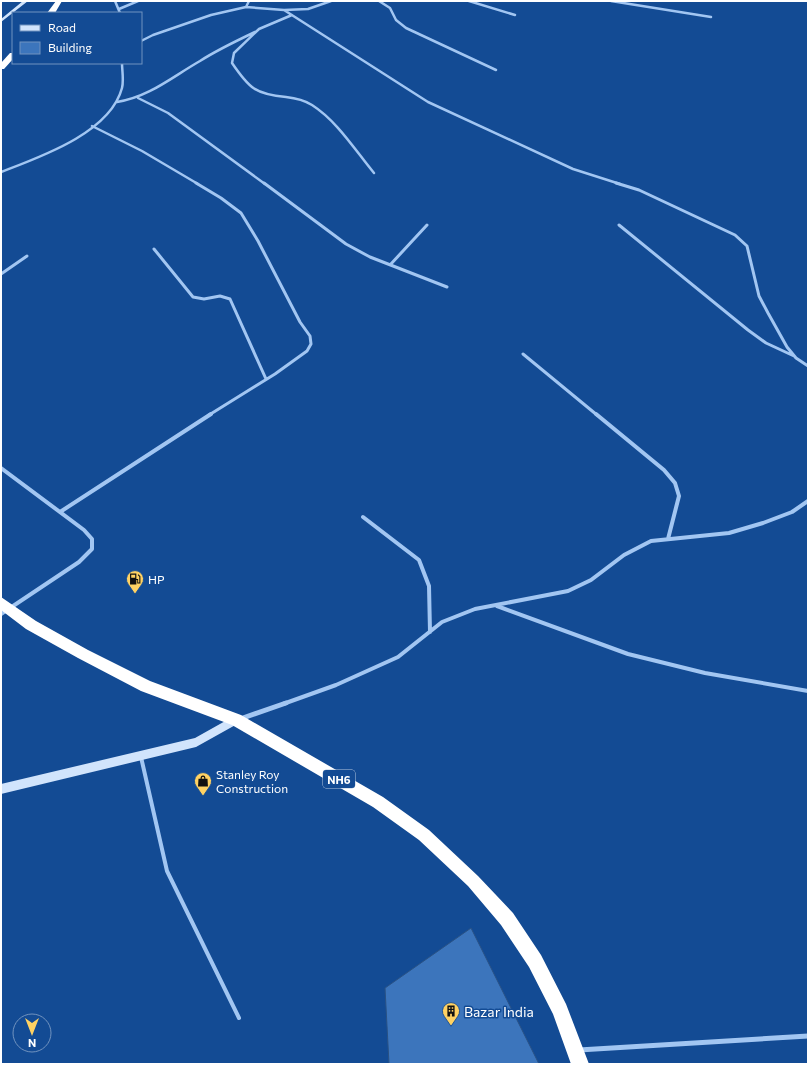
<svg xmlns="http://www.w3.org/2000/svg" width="809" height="1065" font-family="Commissioner,sans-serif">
<rect width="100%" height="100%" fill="#134b94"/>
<path fill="#3c75bc" stroke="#2a5284" d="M 471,928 L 539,1064 L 389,1064 L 385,988 Z"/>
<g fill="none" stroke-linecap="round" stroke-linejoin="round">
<path stroke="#a2c6f2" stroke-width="4" d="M 141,757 L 167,871 L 239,1018"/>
<path stroke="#a2c6f2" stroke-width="2.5" d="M 115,1 L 120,13
M 379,1 L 390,8 L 396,20 L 406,28 L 496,70
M 469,1 L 515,15
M 611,1 L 711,17
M 246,7 L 249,1
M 119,9 L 138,1
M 284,10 L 428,102 L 573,169 L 620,184
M 292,15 L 259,29 L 234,53 L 232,63 C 249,88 255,94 286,97 C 295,98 304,100 312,105 C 337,121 355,150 374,173
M 141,41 L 153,35 L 211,15 L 246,7 L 284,10 L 308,9 L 331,1
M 138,98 L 168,113 L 265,184
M 117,102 C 149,97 172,77 200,61 C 217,50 236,41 255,32
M 92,126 L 142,151 L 198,184
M 1,172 C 40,157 110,133 122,88 C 124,80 122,71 122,63"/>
<path stroke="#a2c6f2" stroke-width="3" d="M 196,183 L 221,198 L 241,213 L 258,241 L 300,322 L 310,336 L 311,344 L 307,351 L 275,374 L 209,415
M 264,183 L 346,244 L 370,257 L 447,287
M 616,183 L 639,190 L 735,235 L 747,246 L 759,296 L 768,313 L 787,347 L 796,358 L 808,366
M 619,225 L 748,330 L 766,343 L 794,356
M 154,249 L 193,297 L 204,299 L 220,296 L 230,299 L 266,379
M 390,265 L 427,225
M 1,274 L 27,256
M 523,354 L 597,415"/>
<path stroke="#a2c6f2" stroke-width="4" d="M 596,414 L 664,470 L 675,483 L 679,496 L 668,539
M 1,468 L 84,530 L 92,539 L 92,549 L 79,562 L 1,614
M 60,512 L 211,414
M 363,517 L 419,560 L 429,586 L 430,632
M 497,606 L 628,654 L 705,673 L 808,691
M 283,704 L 336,685 L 398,657 L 442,622 L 475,609 L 568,591 L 591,580 L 624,555 L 651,541 L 729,533 L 763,523 L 792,512 L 808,501"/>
<path stroke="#a2c6f2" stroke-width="5" d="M 240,719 L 286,703
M 579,1050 L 808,1036"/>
<path fill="#d1e4fc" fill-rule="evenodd" d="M 23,1 L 28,1 L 1,22 L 1,19 Z
M 236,715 L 239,717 L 241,720 L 239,723 L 196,747 L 1,794 L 1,784 L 195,738 Z"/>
<path fill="#fff" fill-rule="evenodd" d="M 56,1 L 62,1 L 55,13 L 47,13 Z
M 10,53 L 13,53 L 13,59 L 4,69 L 1,69 L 1,63 Z
M 1,597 L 36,621 L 88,650 L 150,681 L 241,715 L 383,797 L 429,830 L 478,876 L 513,913 L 541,955 L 566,1004 L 589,1064 L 571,1064 L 553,1014 L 529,967 L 501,925 L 468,886 L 419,840 L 373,807 L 232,725 L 141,691 L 78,658 L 26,629 L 1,610 Z"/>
</g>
<defs>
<g id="fuel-pin" transform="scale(0.9)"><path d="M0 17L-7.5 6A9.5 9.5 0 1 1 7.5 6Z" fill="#ffd263" stroke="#134b94"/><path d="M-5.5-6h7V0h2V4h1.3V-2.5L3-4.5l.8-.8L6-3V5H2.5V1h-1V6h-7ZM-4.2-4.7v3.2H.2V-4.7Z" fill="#111"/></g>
<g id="shop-pin" transform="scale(0.9)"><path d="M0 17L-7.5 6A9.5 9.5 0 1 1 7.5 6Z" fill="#ffd263" stroke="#134b94"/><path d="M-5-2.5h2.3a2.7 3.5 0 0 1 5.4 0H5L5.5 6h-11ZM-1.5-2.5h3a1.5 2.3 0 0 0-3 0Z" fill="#111"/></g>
<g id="building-pin" transform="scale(0.9)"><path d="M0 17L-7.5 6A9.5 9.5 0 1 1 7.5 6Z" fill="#ffd263" stroke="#134b94"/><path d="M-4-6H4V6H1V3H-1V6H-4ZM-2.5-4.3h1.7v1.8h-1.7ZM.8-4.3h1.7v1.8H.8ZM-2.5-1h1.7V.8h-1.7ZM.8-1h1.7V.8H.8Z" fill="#111"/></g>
</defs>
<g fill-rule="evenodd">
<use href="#fuel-pin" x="135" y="579"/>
<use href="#shop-pin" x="203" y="781"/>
<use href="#building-pin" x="451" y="1011"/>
</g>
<g text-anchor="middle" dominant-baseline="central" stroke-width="3" stroke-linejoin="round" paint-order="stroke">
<rect fill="#134b94" stroke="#b8c9df" stroke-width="1" x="323" y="770" width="32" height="18" rx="3"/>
<g font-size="11" font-weight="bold" fill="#fff">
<text x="339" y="779">NH6</text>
</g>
<g font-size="12" fill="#fff" stroke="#134b94" text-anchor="start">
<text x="148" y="579">HP</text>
<text x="216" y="774">Stanley Roy<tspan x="216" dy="14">Construction</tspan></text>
</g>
<g font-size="14" fill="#fff" stroke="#134b94" text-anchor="start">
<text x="464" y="1011">Bazar India</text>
</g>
</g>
<rect width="809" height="1065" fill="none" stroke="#ffffff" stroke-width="4"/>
<rect x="12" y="12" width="130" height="52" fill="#134b94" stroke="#7193bf"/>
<rect x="20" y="25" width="20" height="6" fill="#d1e4fc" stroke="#7193bf"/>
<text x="48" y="32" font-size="12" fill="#ffffff">Road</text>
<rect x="20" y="42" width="20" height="12" fill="#3c75bc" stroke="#7193bf"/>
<text x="48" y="52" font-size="12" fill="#ffffff">Building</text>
<g transform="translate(32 1033) rotate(180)"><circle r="19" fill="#134b94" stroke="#7193bf"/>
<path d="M0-3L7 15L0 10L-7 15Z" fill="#ffd263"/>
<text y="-6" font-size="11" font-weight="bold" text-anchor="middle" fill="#ffffff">N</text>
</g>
</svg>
